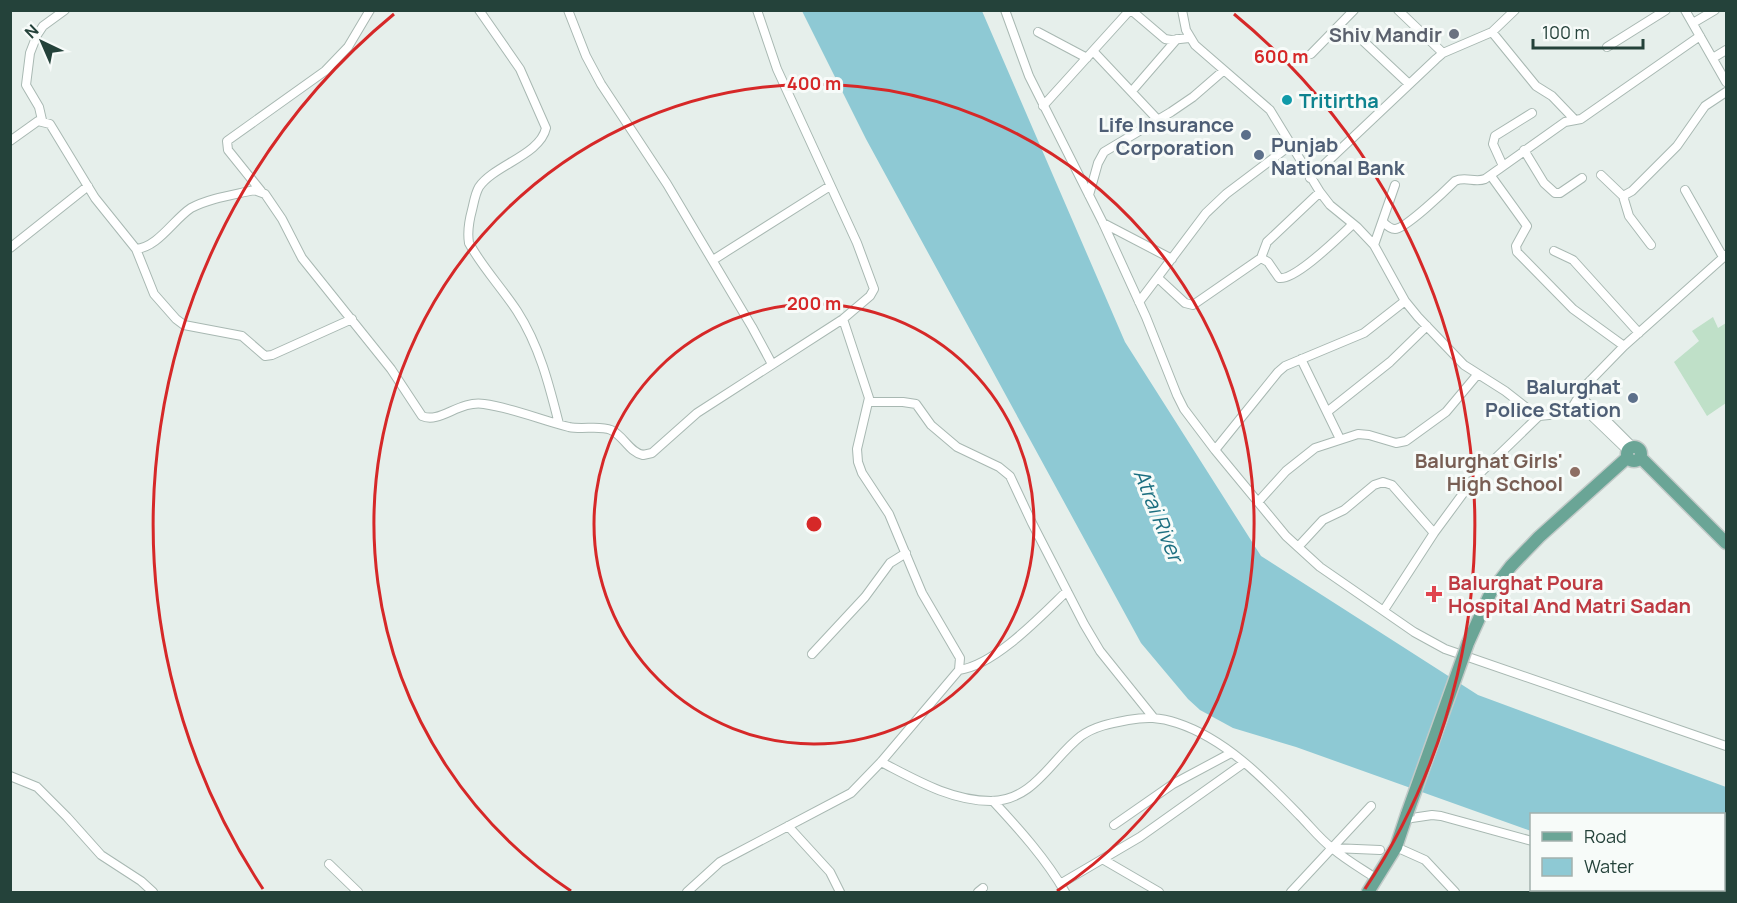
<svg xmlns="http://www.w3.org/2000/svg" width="1737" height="903" font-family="Manrope,sans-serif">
<rect width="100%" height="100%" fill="#e6efeb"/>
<path fill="#bfe0c8" d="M 1713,317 L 1718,328 L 1726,323 L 1726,403 L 1707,416 L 1674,362 L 1699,341 L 1692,331 Z"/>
<path fill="#8ec9d4" d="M 802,11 L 982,11 L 1125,342 L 1261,556 L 1478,695 L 1726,787 L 1726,892 L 1679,892 L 1672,890 L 1724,890 L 1724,814 L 1532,814 L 1531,831 L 1296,747 L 1233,728 L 1200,710 L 1188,699 L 1141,643 L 866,139 Z"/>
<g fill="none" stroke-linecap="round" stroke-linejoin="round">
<g stroke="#a8b8b2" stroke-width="10">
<path id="street" d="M 479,10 L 520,69 L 546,128 C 540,155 494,165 479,187 C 475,194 474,202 472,210 C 469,221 467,231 469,243 C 482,267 502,288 517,311 C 539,345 549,384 559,424
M 568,10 L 586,56 L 601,84 L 667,184 L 752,327 L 772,364
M 1005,10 L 1029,76 L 1103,223 L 1146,317 L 1177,395 L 1184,409 L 1215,450 L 1286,536 L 1320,567 L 1414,632 L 1445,649 L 1726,746
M 1131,10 L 1165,39 L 1171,40 L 1189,38
M 1182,10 L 1186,30 L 1195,45 L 1270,110 L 1320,192 L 1330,205 L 1357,227 L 1374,245 L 1405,301 L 1418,317 L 1464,365 L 1505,391 L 1532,412 L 1539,416 L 1549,415 L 1573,406 L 1586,385 L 1624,346 L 1726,255
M 1398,10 L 1443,53
M 1685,10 L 1726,82
M 1693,23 L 1715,10
M 1038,32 L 1087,58
M 1492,32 L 1536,86 L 1552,96 L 1575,120
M 1360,38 L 1409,84
M 1607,47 L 1666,10
M 1093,51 L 1158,120
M 1311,54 L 1354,10
M 1713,58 L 1726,50
M 1132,91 L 1177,39
M 1043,106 L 1130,10
M 42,120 L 39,107 L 26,85 L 30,53 L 37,35 L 43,26 L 65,10
M 10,141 L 38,121 L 50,124 L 95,198 L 136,249 C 158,247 173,220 191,208 C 210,198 233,195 254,190 L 265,194 L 282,219 L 302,258 L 391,369 L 422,416 C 440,424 459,400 484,404 C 513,408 541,420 569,427 C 583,430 599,425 611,430 C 624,436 629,452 643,455 L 652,453 L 697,413 L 843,319 L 870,296 L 874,289 L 857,243 L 777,69 L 757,10
M 1524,150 L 1544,183 L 1555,193 L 1560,193 L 1582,178
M 1503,166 L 1493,144 L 1495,136 L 1532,113
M 1601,175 L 1623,196 L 1632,191 L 1677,146 L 1705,106 L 1726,92
M 1491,176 L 1527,226 L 1516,246 L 1517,252 L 1573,309 L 1624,346
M 1310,178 L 1436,59 L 1443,53 L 1492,32 L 1515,10
M 1685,190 L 1723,257
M 261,191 L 228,150 L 227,141 L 325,71 L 348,47 L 370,10
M 1089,195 L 1098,163 L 1104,152 L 1171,112 L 1193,97 L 1223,71
M 1623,196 L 1629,216 L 1651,245
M 1383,222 C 1386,225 1390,229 1395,229 C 1405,229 1446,190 1455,181 C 1465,176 1475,183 1485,179 L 1565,122 L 1581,119 L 1591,112 L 1700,36
M 1103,223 L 1172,259
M 1374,245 L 1395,185
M 10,248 L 88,186
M 136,249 L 154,294 L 176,319 L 184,325 L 242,336 L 265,356 L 272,355 L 352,319
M 1554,251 L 1573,260 L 1639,333
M 1261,258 L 1267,242 L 1320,192
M 713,260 L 830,186
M 1158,278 L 1185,303 L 1193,305 L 1261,258 L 1268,262 L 1279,278 C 1295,281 1340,236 1353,224
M 1139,302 L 1206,213 L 1226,194 L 1292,144
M 1301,359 L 1340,439
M 1579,397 L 1594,408 L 1633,447
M 1576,401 L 1628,451
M 869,402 L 903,402 L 916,404 L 931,425 L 957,447 L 999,467 L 1010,476 L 1032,523 L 1084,624 L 1100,651 L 1153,717
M 1327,412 L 1390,362 L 1427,326
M 1215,450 L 1278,372 L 1285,366 L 1364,333 L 1405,301
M 1258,502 L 1286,471 L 1315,448 L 1358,434 L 1369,435 L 1396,443 L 1406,441 L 1446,412 L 1477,375
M 1298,547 L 1323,520 L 1344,510 L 1374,485 L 1383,482 L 1392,485 L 1434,533
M 1384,610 L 1434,533 L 1473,480 L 1539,416
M 812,654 L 865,597 L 890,563 L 906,553
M 959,670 C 995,665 1041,616 1067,591
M 881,762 C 916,780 951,801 991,801 C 1034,801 1052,758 1081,736 C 1095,726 1112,723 1128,720 C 1146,717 1160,717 1177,723 C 1226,739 1265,780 1300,816 C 1310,826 1320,839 1332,848 C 1346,860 1362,869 1377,879
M 10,776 L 37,787 L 67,817 L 101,855 L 141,881 L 153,892
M 993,801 C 1019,829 1046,859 1065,892
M 1405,819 L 1432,815 L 1441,816 L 1532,841
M 1114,825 L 1173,784 L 1231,753
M 788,826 L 830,872 L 840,892
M 1396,847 L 1425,860 L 1455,892
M 1333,848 L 1380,850
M 1104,860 L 1159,892
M 329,864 L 358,892
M 1060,884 L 1140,837 L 1244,763
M 1641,890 L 1646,892
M 687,892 L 720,862 L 851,793 L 881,762 L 959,670 L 960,658 L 922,593 L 889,514 L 862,473 L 858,462 L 857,449 L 869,398 L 843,319
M 978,892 L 983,888
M 1291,892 L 1371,806
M 1576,892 L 1578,890"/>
</g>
<g stroke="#c2cac8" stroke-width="15">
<path id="primary" d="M1627 454a7 7 0 1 1 14 0a7 7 0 1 1-14 0Z
M 1640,457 L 1726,543
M 1468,643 L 1491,592 L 1511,566 L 1539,537 L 1628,457
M 1368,892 L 1396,847 L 1407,814"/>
</g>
<use href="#street" stroke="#fff" stroke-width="8"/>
<use href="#primary" stroke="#6aa596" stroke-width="12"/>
<g stroke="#c2cac8" stroke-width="15" stroke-linecap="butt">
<path id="primary-bridge" d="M 1407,814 L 1468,643"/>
</g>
<use href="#primary-bridge" stroke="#6aa596" stroke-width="12"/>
</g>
<g fill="none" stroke="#d62828" stroke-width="3">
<circle cx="814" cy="524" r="220"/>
<path d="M571 891A440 440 0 1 1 1057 891"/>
<path d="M263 889A661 661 0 0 1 394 14M1234 14A661 661 0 0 1 1365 889"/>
</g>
<circle fill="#6b7280" stroke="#f7fbf9" stroke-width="2" cx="1454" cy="34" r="6"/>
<circle fill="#0f9aa8" stroke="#f7fbf9" stroke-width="2" cx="1287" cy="100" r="6"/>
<g fill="#5c6f8a" stroke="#f7fbf9" stroke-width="2">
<circle cx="1246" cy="135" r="6"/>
<circle cx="1259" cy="155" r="6"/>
<circle cx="1633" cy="398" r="6"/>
</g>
<circle fill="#8d6e63" stroke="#f7fbf9" stroke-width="2" cx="1575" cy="472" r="6"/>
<path fill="#e0444e" stroke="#f7fbf9" stroke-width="2" d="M1431 585h6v6h6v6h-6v6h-6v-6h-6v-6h6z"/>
<g text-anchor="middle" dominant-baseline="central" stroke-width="6" stroke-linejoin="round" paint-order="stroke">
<g font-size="20" font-weight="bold" fill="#5b616d" stroke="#f7fbf9" text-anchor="end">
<text x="1442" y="34">Shiv Mandir</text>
</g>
<g font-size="20" font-weight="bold" fill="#0d838f" stroke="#f7fbf9" text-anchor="start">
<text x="1299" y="100">Tritirtha</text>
</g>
<g font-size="20" font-weight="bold" fill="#4e5e75" stroke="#f7fbf9" text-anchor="end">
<text x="1234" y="124">Life Insurance<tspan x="1234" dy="23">Corporation</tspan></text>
<text x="1271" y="144" text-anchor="start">Punjab<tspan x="1271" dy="23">National Bank</tspan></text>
<text x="1621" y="386">Balurghat<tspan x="1621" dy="23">Police Station</tspan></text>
</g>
<g font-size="20" font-weight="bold" fill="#785e54" stroke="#f7fbf9" text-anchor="end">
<text x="1563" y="460">Balurghat Girls'<tspan x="1563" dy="23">High School</tspan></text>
</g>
<g font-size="20" font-weight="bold" fill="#be3a42" stroke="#f7fbf9" text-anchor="start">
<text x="1448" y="582">Balurghat Poura<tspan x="1448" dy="23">Hospital And Matri Sadan</tspan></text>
</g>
<g font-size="21" font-style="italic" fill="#1c6f80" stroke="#f7fbf9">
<text transform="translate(1159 515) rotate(68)">Atrai River</text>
</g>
</g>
<circle cx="814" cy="524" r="9" fill="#d62828" stroke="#f7fbf9" stroke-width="3"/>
<g font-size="18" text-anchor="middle" font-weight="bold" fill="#d62828" stroke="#f7fbf9" stroke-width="6" stroke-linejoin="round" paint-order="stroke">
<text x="1281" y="63">600 m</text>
<text x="814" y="90">400 m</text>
<text x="814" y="310">200 m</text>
</g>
<rect width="1737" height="903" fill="none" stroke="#24423a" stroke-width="24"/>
<rect x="1530" y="813" width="195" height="78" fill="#f7fbf9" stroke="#a3b1ad" stroke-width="1.5"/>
<rect x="1542" y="832" width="30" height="9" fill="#6aa596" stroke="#a3b1ad" stroke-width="1.5"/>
<text x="1584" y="843" font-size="18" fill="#24423a">Road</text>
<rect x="1542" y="858" width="30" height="18" fill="#8ec9d4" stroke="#a3b1ad" stroke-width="1.5"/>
<text x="1584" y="873" font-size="18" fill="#24423a">Water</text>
<g transform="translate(42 42) rotate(316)" stroke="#f7fbf9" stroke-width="4.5" paint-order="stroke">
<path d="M0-4.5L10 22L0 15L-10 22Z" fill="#24423a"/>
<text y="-9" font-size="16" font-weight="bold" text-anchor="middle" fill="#24423a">N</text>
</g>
<path d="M1533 39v9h110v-9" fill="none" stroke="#24423a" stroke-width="3"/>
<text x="1542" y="39" font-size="18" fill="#24423a" stroke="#f7fbf9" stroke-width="4.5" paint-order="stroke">100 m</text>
</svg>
